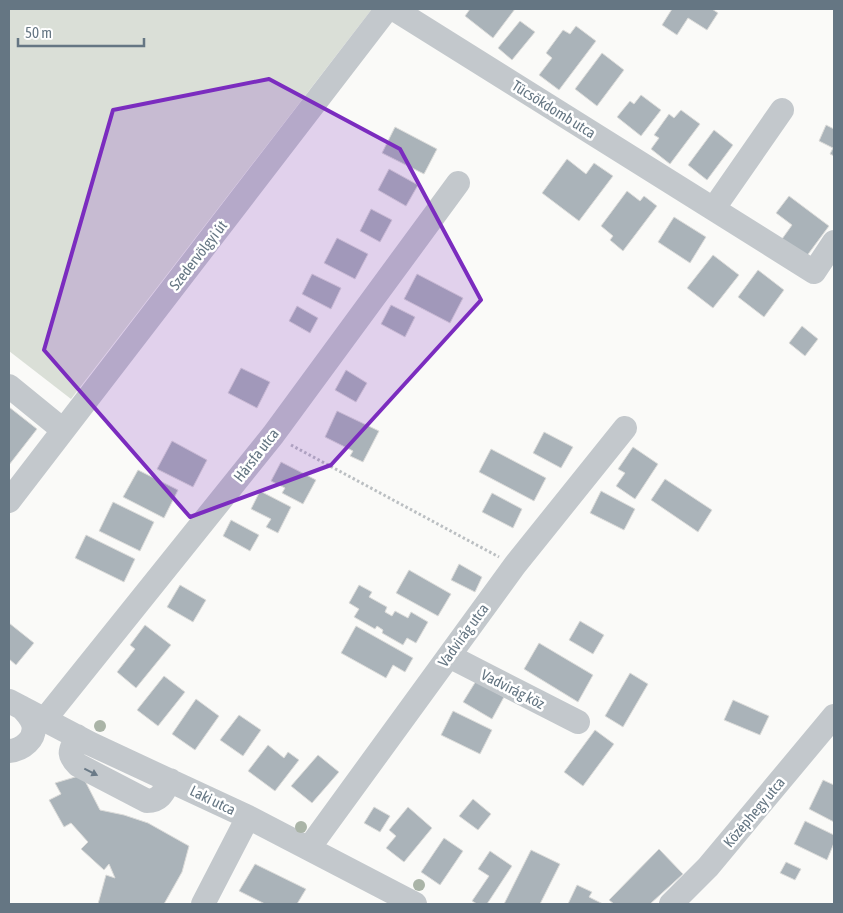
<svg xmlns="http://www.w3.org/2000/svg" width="843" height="913" font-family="'Asap Condensed',sans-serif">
<rect width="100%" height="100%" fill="#fafaf8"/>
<path fill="#dadfd7" d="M 9,9 L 372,9 L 71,399 L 9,351 Z"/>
<path fill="#aab3b9" stroke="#dcdcda" d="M 470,9 L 515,9 L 493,38 L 465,16 Z
M 672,9 L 712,9 L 718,13 L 707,30 L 688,18 L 677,35 L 662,25 Z
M 520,21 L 535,32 L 512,60 L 498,48 Z
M 576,26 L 596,41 L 559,90 L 539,75 L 552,58 L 546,53 L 563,30 L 570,34 Z
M 602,53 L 624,70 L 597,106 L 575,89 Z
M 641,95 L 661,110 L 641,136 L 617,117 L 630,101 L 634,104 Z
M 681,110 L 700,124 L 670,164 L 651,149 L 659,138 L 654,135 L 669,114 L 674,118 Z
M 826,125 L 834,129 L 834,156 L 830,154 L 833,148 L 819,141 Z
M 395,127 L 437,149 L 424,174 L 382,153 Z
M 714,130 L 733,145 L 707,180 L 688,165 Z
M 567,159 L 586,174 L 594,163 L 613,176 L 579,221 L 542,193 Z
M 389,169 L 418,185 L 406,206 L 378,190 Z
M 627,191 L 640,201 L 644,196 L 657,206 L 623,251 L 610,240 L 613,236 L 601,226 Z
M 789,196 L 829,226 L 806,257 L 782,239 L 792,225 L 776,213 Z
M 371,209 L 392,220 L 380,242 L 360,231 Z
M 674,217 L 706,237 L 690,263 L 658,242 Z
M 337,238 L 368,254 L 355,279 L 324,263 Z
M 713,255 L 739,275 L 713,308 L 687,288 Z
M 758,270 L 784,290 L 764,317 L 738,297 Z
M 312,274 L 341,288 L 331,309 L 302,294 Z
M 417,274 L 463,298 L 450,323 L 404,299 Z
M 391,305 L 415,317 L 405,337 L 381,324 Z
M 297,306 L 318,318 L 310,333 L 289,321 Z
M 802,326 L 818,339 L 805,356 L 789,343 Z
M 241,368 L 270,382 L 257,408 L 228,393 Z
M 346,370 L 367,383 L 356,402 L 335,390 Z
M 9,407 L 37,429 L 9,465 Z
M 337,411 L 379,431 L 363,462 L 350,456 L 353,451 L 325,437 Z
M 544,432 L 573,447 L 561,468 L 533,453 Z
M 172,441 L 207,460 L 193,487 L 157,469 Z
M 633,447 L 658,464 L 635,499 L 616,486 L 625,473 L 618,469 Z
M 491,449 L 546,478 L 534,501 L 479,472 Z
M 281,462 L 316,480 L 303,504 L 282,493 L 285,488 L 271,481 Z
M 138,470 L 178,490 L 164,518 L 123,497 Z
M 665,479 L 712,510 L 698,532 L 651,500 Z
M 260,491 L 291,507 L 278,533 L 266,527 L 271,519 L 251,509 Z
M 601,491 L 635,509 L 624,530 L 590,513 Z
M 492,493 L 522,509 L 513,528 L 482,512 Z
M 113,502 L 154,522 L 140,551 L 99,531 Z
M 231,520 L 259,535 L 250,551 L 223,536 Z
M 86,535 L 135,559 L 124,582 L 75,558 Z
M 459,564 L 482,577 L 475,592 L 451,580 Z
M 409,570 L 451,594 L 438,616 L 396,593 Z
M 180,585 L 206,600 L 193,622 L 167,607 Z
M 359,585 L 372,592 L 369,597 L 387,607 L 385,612 L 392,616 L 395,611 L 408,618 L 411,612 L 428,622 L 416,643 L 407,638 L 403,645 L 382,633 L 383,630 L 377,626 L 375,629 L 354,617 L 359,609 L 349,603 Z
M 580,621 L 604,635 L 593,654 L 569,640 Z
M 9,623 L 34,643 L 16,665 L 9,659 Z
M 145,625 L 171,645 L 136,688 L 117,672 L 135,649 L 130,645 Z
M 356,626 L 413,658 L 405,672 L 393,665 L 386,678 L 341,653 Z
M 539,643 L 593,675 L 578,702 L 524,669 Z
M 630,673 L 648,684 L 623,727 L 605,716 Z
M 164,676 L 185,692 L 158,726 L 137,710 Z
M 476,681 L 504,697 L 492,719 L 463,702 Z
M 196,699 L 219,716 L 195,750 L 172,734 Z
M 733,700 L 769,716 L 760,735 L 724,720 Z
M 453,711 L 492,730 L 480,754 L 441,735 Z
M 239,715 L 261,730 L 243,756 L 220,740 Z
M 595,730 L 614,744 L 583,786 L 564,772 Z
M 268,745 L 284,758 L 288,752 L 299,760 L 275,791 L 248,771 Z
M 318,755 L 339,772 L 312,803 L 291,786 Z
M 82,775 L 100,810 L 124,815 L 148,823 L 189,846 L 182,872 L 164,904 L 98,904 L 106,875 L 115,878 L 109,864 L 104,870 L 81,849 L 88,842 L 71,823 L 64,827 L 49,800 L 61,794 L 55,783 Z
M 823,780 L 834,785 L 834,822 L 809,809 Z
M 473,799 L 491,814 L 478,830 L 459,816 Z
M 374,807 L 390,816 L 380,832 L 364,823 Z
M 408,807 L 432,828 L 404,862 L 386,848 L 396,836 L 389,830 Z
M 805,821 L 834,835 L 834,843 L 827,860 L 794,844 Z
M 444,838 L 463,851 L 440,885 L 421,872 Z
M 659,849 L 683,874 L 650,904 L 614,904 L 609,900 Z
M 531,850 L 560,864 L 540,904 L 504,904 Z
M 490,851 L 512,866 L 487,904 L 477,904 L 472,901 L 489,876 L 478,869 Z
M 786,862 L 801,869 L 795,880 L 780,873 Z
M 255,864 L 306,889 L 297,904 L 265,904 L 239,891 Z
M 577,885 L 592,892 L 589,897 L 603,904 L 568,904 Z"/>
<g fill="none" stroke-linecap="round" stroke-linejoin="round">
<path stroke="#bbbfc2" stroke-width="3" stroke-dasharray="2.5 2.5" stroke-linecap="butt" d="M 291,445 L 499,557"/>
<path stroke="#c3c8cc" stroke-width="24" d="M 394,9 L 814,272 L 834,242
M 714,208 L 782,110
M 9,386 L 63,430
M 9,501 L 387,9
M 449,656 L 578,722
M 9,701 L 91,744 L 248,817 L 415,904
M 45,719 L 273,435 L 458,183
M 77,736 C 71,750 66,753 78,765 L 147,801 C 161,801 164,791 170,780
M 9,751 C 22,750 37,739 33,724 C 31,717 26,712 21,707
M 309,848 L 515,565 L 625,428
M 203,904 L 248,817
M 671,904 L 708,867 L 834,716"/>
</g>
<g fill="#aab4a7">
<circle cx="100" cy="726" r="6"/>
<circle cx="301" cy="827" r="6"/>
<circle cx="419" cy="885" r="6"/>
</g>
<defs><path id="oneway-solid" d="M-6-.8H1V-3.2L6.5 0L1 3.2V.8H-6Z" transform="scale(1.25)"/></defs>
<use fill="#6a7a87" href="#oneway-solid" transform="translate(91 772) rotate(27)"/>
<path fill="#7b2cbf" fill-opacity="0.2" stroke="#7b2cbf" stroke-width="4" stroke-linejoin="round" d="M 269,79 L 400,149 L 481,300 L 331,465 L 190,517 L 44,350 L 113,110 Z"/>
<g text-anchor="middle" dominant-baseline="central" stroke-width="5" stroke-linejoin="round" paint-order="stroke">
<g font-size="15" fill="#657683" stroke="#fff">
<text transform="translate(554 109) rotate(32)">Tücsökdomb utca</text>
<text transform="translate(198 255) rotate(-52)">Szedervölgyi út</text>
<text transform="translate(256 455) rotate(-52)">Hársfa utca</text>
<text transform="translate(463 635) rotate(-54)">Vadvirág utca</text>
<text transform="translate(513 689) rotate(27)">Vadvirág köz</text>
<text transform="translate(213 800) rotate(26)">Laki utca</text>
<text transform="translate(754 812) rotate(-50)">Középhegy utca</text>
</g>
</g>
<rect width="843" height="913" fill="none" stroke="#657683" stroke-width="20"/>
<path d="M18 38v8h126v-8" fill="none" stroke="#657683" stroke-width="2.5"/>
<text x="25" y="38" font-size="15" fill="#657683" stroke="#ffffff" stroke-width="4" paint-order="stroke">50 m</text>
</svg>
